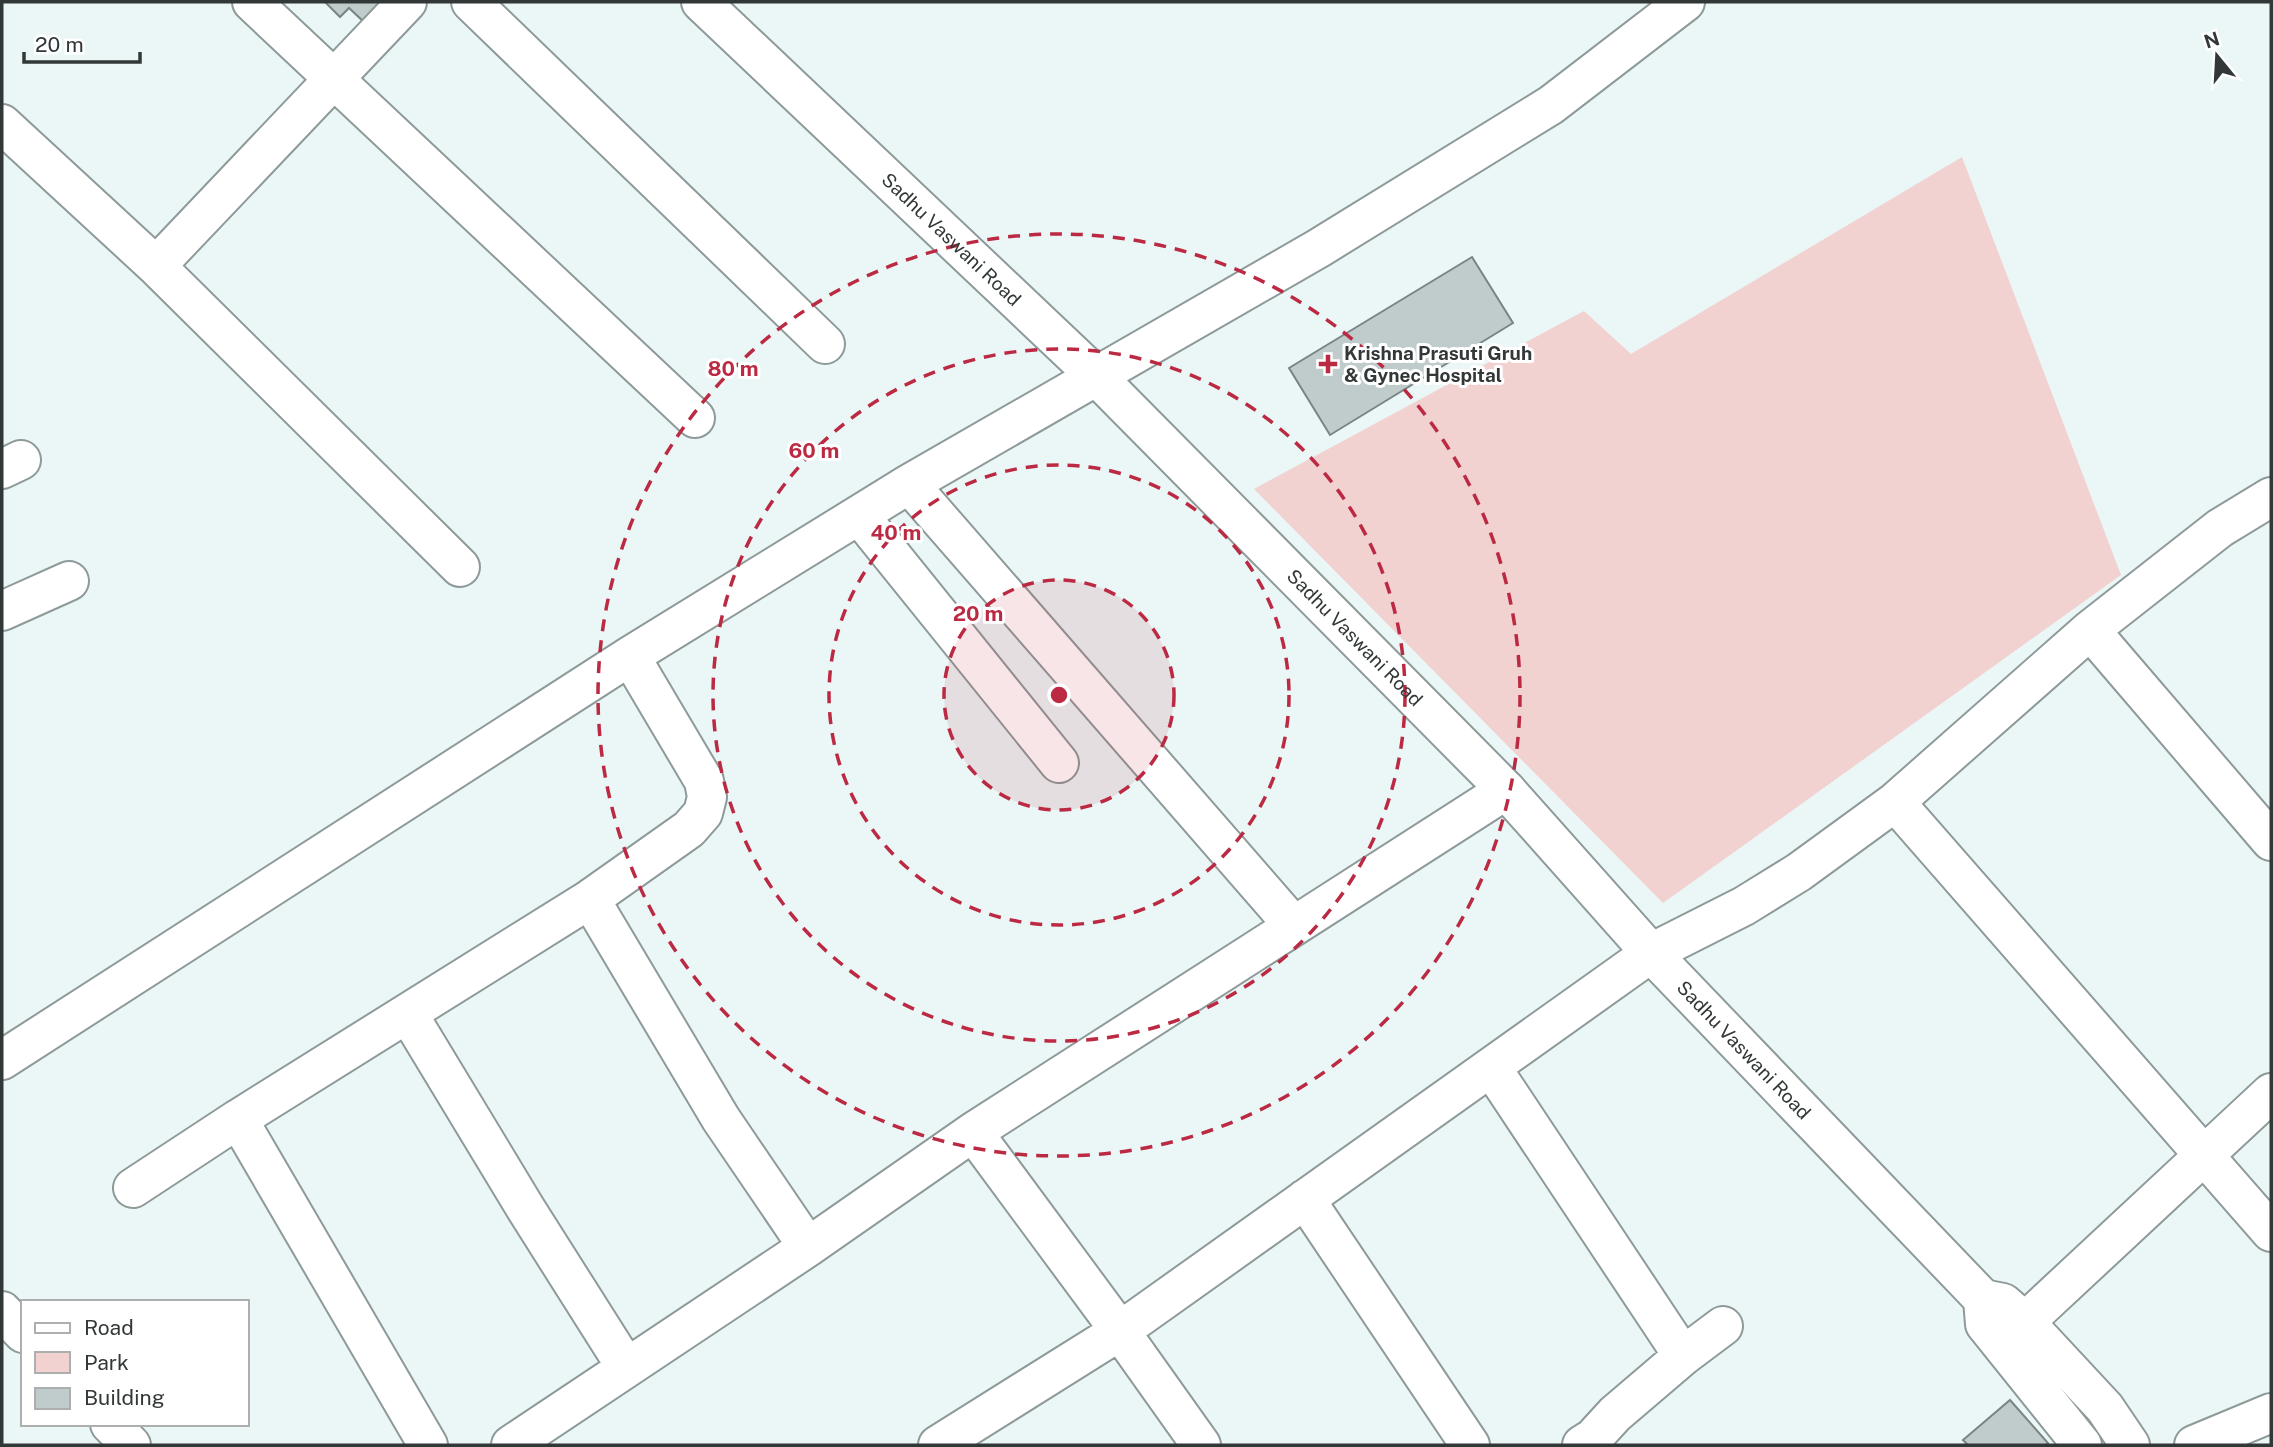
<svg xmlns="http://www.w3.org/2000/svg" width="2273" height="1447" font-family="'Public Sans',sans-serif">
<rect width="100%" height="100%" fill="#eaf7f6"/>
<path fill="#f2d1d1" d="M 1962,157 L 2121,575 L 1663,903 L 1254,489 L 1584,311 L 1631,354 Z"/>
<path fill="#c0cccb" stroke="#798584" stroke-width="2" d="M 325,2 L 386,2 L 365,23 L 349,8 L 340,17 Z
M 1472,257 L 1513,323 L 1330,435 L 1289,368 Z
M 2010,1400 L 2048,1443 L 2045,1445 L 1968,1445 L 1963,1440 Z"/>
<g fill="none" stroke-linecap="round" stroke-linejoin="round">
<g stroke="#8e9a99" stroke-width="42">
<path id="street" d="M 252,2 L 695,418
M 471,2 L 825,344
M 2,124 L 156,266 L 460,567
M 156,266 L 407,2
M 2,469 L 21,460
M 909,484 L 1294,926
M 859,515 L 1059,763
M 2,611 L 69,581
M 2090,630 L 2271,841
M 1895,802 L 2271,1232
M 590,899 L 721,1119 L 808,1247
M 408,1014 L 526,1209 L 626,1367
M 2,1060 L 630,656 L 909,484 L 1319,248 L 1551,105 L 1685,2
M 1491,1067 L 1683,1356 L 1723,1326
M 238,1119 L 428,1445
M 973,1132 L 1120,1331 L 1201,1445
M 133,1188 L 238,1119 L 590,899 L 689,829 L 703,813 L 707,797 L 704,781 L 630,656
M 1305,1199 L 1470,1445
M 2,1311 L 23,1333
M 2025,1322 L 2271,1093
M 110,1424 L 131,1445
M 511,1445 L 808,1247 L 973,1132 L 1506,790
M 938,1445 L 1120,1331 L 1651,953 L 1744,906 L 1799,872 L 1895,802 L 2090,630 L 2220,528 L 2271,497
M 1582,1445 L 1593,1438 L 1615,1414 L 1683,1356"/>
</g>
<g stroke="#8e9a99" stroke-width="42">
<g id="secondary">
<path id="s1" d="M 701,2 L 1096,376 L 1506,790 L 1651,953 L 1983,1299"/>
<path d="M 1983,1299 L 2003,1303 L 2025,1322 L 2105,1408 L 2130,1445"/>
<path d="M 1983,1299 L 1985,1324 L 2082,1445"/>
<path d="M 2194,1445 L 2271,1413"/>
</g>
</g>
<use href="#street" stroke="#fff" stroke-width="38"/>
<use href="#secondary" stroke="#fff" stroke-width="38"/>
</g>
<circle cx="1059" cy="695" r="115" fill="#bb2a42" fill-opacity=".12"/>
<g fill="none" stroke="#bb2a42" stroke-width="3.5" stroke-dasharray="12 9">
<circle cx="1059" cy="695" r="115"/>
<circle cx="1059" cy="695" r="230"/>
<circle cx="1059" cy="695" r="346"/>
<circle cx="1059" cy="695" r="461"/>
</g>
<path fill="#bb2a42" stroke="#fff" stroke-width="2.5" d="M1324.5 353.5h7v7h7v7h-7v7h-7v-7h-7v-7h7z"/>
<g text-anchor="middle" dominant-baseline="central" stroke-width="6" stroke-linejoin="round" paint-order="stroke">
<g font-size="19" fill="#323737" stroke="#fff">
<text stroke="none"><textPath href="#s1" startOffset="345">Sadhu Vaswani Road</textPath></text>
<text stroke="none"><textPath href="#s1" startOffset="912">Sadhu Vaswani Road</textPath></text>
<text stroke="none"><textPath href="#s1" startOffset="1479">Sadhu Vaswani Road</textPath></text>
</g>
<g font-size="19" font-weight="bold" fill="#323737" stroke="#fff" text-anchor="start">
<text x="1344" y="353">Krishna Prasuti Gruh<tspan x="1344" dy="22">&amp; Gynec Hospital</tspan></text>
</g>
</g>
<circle cx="1059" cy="695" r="10" fill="#bb2a42" stroke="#fff" stroke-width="3.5"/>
<g font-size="21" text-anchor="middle" font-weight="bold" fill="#bb2a42" stroke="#fff" stroke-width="6" stroke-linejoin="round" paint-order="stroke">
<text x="733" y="376">80 m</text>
<text x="814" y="458">60 m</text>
<text x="896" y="540">40 m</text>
<text x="978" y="621">20 m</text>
</g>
<rect width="2273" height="1447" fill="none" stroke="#323737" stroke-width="7"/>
<rect x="21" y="1300" width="228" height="126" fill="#ffffff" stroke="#adafaf" stroke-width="2"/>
<rect x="35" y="1323" width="35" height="10" fill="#ffffff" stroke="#adafaf" stroke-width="2"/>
<text x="84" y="1335" font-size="21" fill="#323737">Road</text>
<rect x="35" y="1352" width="35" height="21" fill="#f2d1d1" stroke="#adafaf" stroke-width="2"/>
<text x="84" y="1370" font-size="21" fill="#323737">Park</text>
<rect x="35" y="1388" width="35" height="21" fill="#c0cccb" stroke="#adafaf" stroke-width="2"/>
<text x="84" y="1405" font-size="21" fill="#323737">Building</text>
<g transform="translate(2217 56) rotate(342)" stroke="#ffffff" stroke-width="5" paint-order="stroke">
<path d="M0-5L12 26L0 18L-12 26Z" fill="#323737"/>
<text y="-10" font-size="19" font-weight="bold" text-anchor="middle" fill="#323737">N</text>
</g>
<path d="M24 52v10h116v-10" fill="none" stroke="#323737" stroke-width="3.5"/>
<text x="35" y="52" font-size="21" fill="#323737" stroke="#ffffff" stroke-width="5" paint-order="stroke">20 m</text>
</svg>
